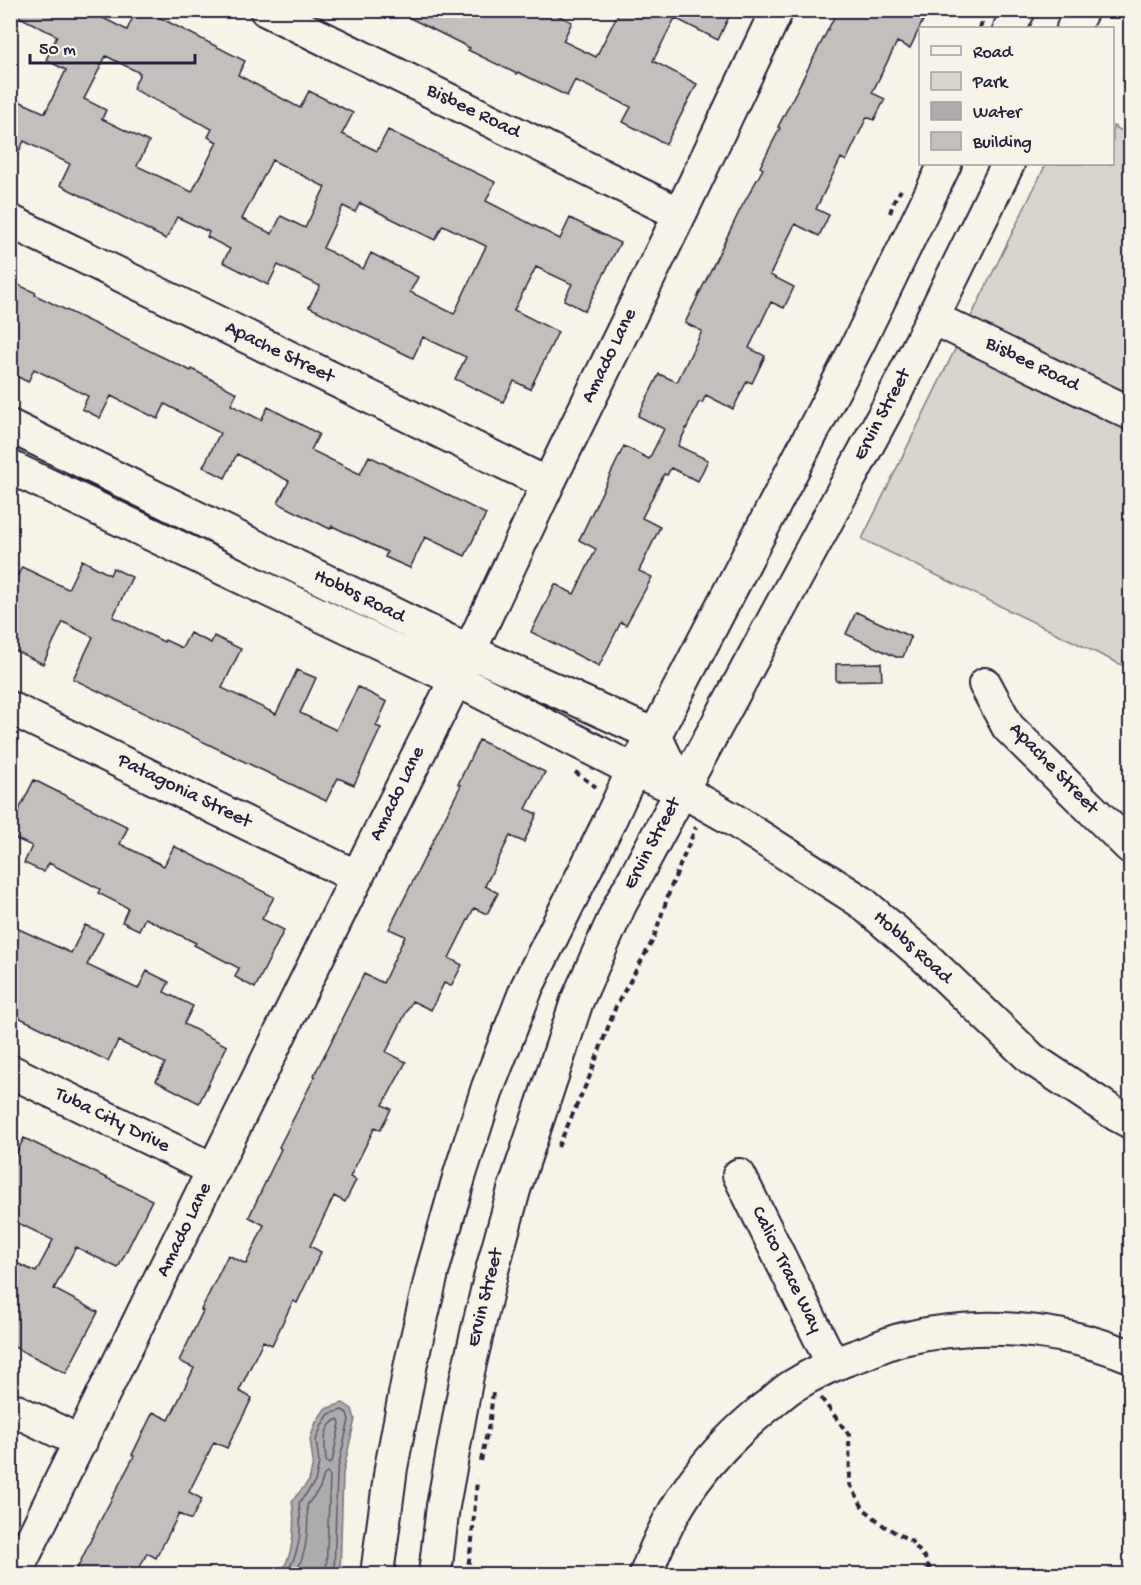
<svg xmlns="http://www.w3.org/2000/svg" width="1141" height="1585" font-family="'Gochi Hand',sans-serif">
<rect width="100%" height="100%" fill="#f7f3e8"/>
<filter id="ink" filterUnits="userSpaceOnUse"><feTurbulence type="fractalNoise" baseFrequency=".0167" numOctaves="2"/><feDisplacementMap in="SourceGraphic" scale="12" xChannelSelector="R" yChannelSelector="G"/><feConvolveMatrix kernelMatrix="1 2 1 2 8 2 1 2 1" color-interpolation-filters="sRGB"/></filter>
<g filter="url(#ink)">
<path fill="#d8d5cf" stroke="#7d7c85" stroke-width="1.5" d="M 1113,126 L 1130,135 L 1130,669 L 862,539 L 1046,164 L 1112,164 Z"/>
<path fill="#aeabad" stroke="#76747f" stroke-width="1.5" d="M 343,1403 L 352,1409 L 355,1419 L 343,1473 L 340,1574 L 277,1574 C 280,1571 284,1567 286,1563 C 294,1548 295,1517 292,1501 L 309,1481 L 313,1462 L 310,1439 L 316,1422 L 325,1409 Z"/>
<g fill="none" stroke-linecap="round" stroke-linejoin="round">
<path stroke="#5a5969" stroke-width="1.5" d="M 338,1419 L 340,1423 L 332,1462 L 329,1464 L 326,1461 C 325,1447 321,1426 338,1419 Z
M 285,1574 C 300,1555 302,1527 299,1503 L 315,1482 L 319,1463 L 316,1440 L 322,1425 L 329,1414 L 342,1410 L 347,1413 L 349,1420 L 337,1472 L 334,1574
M 294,1574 C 307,1557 309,1526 307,1505 L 320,1488 L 324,1475 L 327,1473 L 330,1476 L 326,1574"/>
</g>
<path fill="#c2bfbd" stroke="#22223b" stroke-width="1.5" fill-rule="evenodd" d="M 10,10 L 87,10 L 127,30 L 136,10 L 145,10 L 245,61 L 238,75 L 300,108 L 309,91 L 353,113 L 342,134 L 377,151 L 388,130 L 495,182 L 486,201 L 560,239 L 570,218 L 620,243 L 585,311 L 564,300 L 572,284 L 536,267 L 514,310 L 558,332 L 530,389 L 514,381 L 503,402 L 455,379 L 466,357 L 423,337 L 413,358 L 309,307 L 320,286 L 278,265 L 268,285 L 223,262 L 230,249 L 207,237 L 209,232 L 177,217 L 166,239 L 60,185 L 70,164 L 24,141 L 10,170 L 10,97 L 45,113 L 66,70 L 46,60 L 57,36 L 10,12 ZM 106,56 L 140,73 L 133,89 L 212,129 L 208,137 L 217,142 L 192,192 L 137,166 L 149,142 L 102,119 L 106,110 L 84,99 ZM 272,160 L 325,187 L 305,228 L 281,216 L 272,234 L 242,219 ZM 360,203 L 435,240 L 443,225 L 486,246 L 454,314 L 410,292 L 418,277 L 398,267 L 371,253 L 363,269 L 323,248 L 343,206 L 355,212 Z
M 394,10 L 547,10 L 572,22 L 563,41 L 596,57 L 620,10 L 732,10 L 718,40 L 675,18 L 653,61 L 697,84 L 666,144 L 623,122 L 631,107 L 575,80 L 567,96 L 518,72 L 517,74 L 468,50 L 470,48 Z
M 838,10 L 928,10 L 910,48 L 897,42 L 872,93 L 885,99 L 874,120 L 867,117 L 846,161 L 841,158 L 816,209 L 829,215 L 819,236 L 795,224 L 770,275 L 794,287 L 784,308 L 771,302 L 749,348 L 765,356 L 752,383 L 747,381 L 733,409 L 706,395 L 702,403 L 699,402 L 678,446 L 708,460 L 698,481 L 671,468 L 667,475 L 664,474 L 642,518 L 660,527 L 639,571 L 652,577 L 626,625 L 621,622 L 599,666 L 531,632 L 555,584 L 574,594 L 596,549 L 579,540 L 624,446 L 649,459 L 664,429 L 638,416 L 659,374 L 677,382 L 702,331 L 685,323 L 741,208 L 763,169 L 760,167 L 780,128 L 778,127 Z
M 10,281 L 36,293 L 35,295 L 191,371 L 192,369 L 237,393 L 231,405 L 261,420 L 268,407 L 319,434 L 311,450 L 360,474 L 369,456 L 486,514 L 465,556 L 425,537 L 410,568 L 385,557 L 387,552 L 332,526 L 330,529 L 278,503 L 289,481 L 237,454 L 225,478 L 203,467 L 220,433 L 165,404 L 158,419 L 111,396 L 100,418 L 82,409 L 88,396 L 34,369 L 28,382 L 10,373 Z
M 82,560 L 110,575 L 113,568 L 132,577 L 113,617 L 164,642 L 165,640 L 182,648 L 190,633 L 211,643 L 214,636 L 241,649 L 222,688 L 276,714 L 297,670 L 316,678 L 300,713 L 336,730 L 358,687 L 387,702 L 376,726 L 381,728 L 354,785 L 338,778 L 326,801 L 73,679 L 93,637 L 63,622 L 43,664 L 10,648 L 10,571 L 18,575 L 22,567 L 68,589 Z
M 856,612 L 911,637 L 903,657 L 896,657 L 846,634 Z
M 881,663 L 882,680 L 836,681 L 836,664 Z
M 479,740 L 545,772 L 526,809 L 537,814 L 524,842 L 510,836 L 485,886 L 498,893 L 487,914 L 474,908 L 449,958 L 462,965 L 451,986 L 444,983 L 431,1010 L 412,1001 L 386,1052 L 406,1062 L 383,1105 L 391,1109 L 380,1130 L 375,1127 L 350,1177 L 356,1180 L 345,1202 L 334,1196 L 310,1246 L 321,1252 L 297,1303 L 293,1301 L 272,1345 L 263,1341 L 239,1391 L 252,1398 L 227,1448 L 214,1442 L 189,1492 L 202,1499 L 191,1520 L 179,1514 L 156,1558 L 147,1553 L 136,1575 L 74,1575 L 99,1523 L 134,1456 L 132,1455 L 153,1412 L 169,1420 L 194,1368 L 179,1361 L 203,1311 L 201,1310 L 228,1255 L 246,1264 L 264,1225 L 249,1217 L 281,1149 L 279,1147 L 315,1076 L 314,1075 L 342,1021 L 341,1020 L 364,974 L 383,983 L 405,936 L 389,929 L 461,785 L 458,784 Z
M 34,780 L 128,827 L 120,844 L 164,866 L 174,846 L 274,897 L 262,919 L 284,930 L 255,988 L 235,977 L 239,968 L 194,945 L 196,943 L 145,918 L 139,930 L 122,922 L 128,908 L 98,893 L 100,889 L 49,863 L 44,872 L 24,863 L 32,846 L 10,836 L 10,809 L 18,812 Z
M 10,925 L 71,953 L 85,925 L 103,933 L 87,965 L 138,989 L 147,971 L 169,982 L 164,992 L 193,1006 L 184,1024 L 227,1046 L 199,1103 L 156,1081 L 165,1063 L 118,1041 L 108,1061 L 10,1013 Z
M 24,1138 L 152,1200 L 118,1268 L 76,1247 L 54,1289 L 98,1312 L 66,1373 L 10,1345 L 10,1260 L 36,1272 L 53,1240 L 10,1219 L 10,1166 Z"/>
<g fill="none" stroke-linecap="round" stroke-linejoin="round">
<g stroke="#22223b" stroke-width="36">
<path id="minor" d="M 266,10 L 680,214
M 1010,28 L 1019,10
M 1073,28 L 1082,10
M 10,221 L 548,484
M 933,318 L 1130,413
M 10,426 L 469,651 L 655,735 L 681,790
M 10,467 L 455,679 L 633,770 L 681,790 L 732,819 L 860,901 L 924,956 L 1032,1059 L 1117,1115 L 1130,1122
M 985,684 L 1008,727 L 1130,847
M 10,708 L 357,877
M 10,1071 L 214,1170
M 739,1175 L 833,1365
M 10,1408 L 81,1442
M 15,1574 L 357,877 L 462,667 L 548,484 L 680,214 L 777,10
M 377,1574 L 391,1468 L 411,1363 L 433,1269 L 460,1174 L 488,1087 L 527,987 L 609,822 L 633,770 L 655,735 L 858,344 L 945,164
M 435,1574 L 443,1506 L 467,1376 L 491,1274 L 514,1190 L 577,1001 L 620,905 L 893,398 L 1008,164
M 646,1574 C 671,1504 708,1454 766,1407 C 774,1401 782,1393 791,1387 C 813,1373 840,1361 865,1353 C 877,1348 890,1342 903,1339 C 978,1321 1059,1327 1130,1356"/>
</g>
<path stroke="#22223b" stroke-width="4" stroke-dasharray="6 4.5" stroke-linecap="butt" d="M 980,28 L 983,20
M 890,213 L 894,201 L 901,190
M 575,772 L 596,787
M 558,1147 L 589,1078 L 616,1006 L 653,940 L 671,887 L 696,827
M 821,1398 L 849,1435 L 850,1484 L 863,1508 L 884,1526 L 911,1541 L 925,1558 L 932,1574
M 481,1461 L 490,1419 L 493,1392
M 467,1574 L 472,1540 L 477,1480"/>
<use href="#minor" stroke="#f7f3e8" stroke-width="32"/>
</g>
</g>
<g text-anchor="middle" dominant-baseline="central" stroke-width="5" stroke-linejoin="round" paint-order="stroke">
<g font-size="20" fill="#22223b" stroke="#f7f3e8">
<text transform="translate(473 112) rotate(26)">Bisbee Road</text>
<text transform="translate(279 353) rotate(26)">Apache Street</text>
<text transform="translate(610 356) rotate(-64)">Amado Lane</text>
<text transform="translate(1032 365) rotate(26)">Bisbee Road</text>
<text transform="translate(883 415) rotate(-62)">Ervin Street</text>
<text transform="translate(359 597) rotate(26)">Hobbs Road</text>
<text transform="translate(1053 769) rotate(46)">Apache Street</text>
<text transform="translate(184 792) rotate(26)">Patagonia Street</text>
<text transform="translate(398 794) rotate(-64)">Amado Lane</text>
<text transform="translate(653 844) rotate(-62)">Ervin Street</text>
<text transform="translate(912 948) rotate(42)">Hobbs Road</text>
<text transform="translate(112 1121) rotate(26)">Tuba City Drive</text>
<text transform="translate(185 1230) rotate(-64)">Amado Lane</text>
<text transform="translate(786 1270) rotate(64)">Calico Trace Way</text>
<text transform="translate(486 1298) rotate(-76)">Ervin Street</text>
</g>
</g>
<rect width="1141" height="1585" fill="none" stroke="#f7f3e8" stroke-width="36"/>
<rect x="18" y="18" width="1105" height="1549" fill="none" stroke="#22223b" stroke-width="2" filter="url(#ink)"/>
<rect x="919" y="27" width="195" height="138" fill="#f7f3e8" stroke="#a29fa3" stroke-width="1.5"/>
<rect x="931" y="46" width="30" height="9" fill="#f7f3e8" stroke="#a29fa3" stroke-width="1.5"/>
<text x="973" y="57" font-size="18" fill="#22223b">Road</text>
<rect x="931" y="72" width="30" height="18" fill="#d8d5cf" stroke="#a29fa3" stroke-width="1.5"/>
<text x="973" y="87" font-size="18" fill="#22223b">Park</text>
<rect x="931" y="102" width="30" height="18" fill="#aeabad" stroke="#a29fa3" stroke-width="1.5"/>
<text x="973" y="117" font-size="18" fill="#22223b">Water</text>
<rect x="931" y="132" width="30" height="18" fill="#c2bfbd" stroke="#a29fa3" stroke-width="1.5"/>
<text x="973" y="147" font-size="18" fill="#22223b">Building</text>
<path d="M30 54v9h165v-9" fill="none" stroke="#22223b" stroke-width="3"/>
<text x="39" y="54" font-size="18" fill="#22223b" stroke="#f7f3e8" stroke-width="4.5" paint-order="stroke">50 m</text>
</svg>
